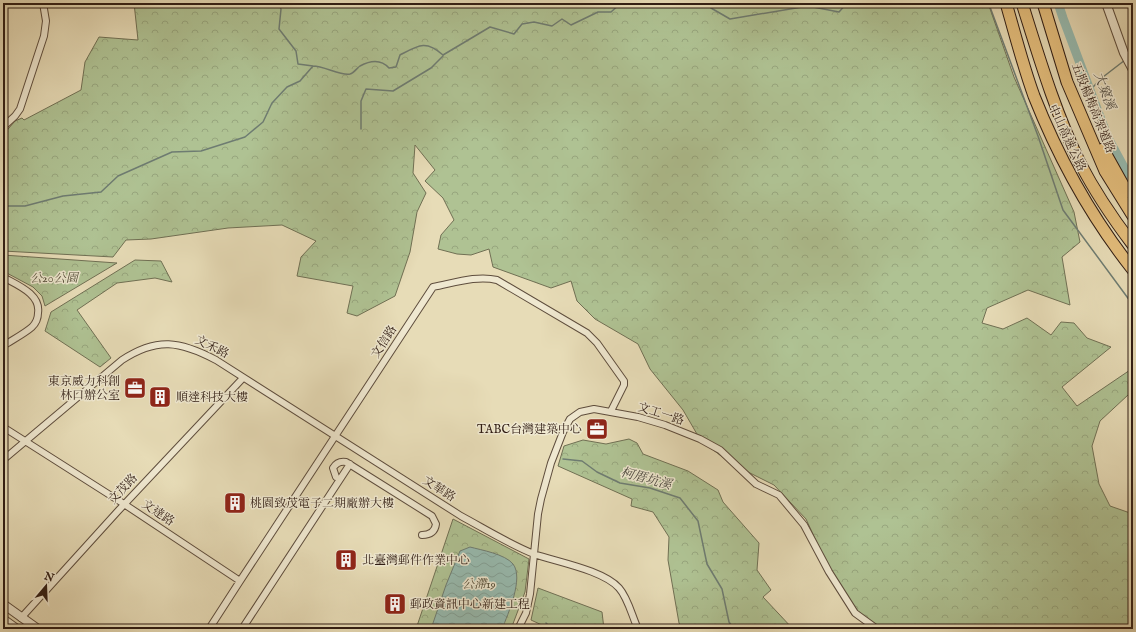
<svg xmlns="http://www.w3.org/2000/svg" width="1136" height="632" font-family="'IM FELL English','Noto Serif TC',serif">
<defs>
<pattern id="forest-crowns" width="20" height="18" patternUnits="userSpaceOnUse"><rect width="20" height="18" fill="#afc293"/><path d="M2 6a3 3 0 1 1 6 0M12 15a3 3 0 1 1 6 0" fill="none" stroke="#97a67e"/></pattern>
<pattern id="water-waves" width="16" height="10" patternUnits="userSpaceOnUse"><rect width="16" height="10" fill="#97bbb0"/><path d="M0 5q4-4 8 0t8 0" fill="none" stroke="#82a096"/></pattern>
</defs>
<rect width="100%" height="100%" fill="#e7dcb7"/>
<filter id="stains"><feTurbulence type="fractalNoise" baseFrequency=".005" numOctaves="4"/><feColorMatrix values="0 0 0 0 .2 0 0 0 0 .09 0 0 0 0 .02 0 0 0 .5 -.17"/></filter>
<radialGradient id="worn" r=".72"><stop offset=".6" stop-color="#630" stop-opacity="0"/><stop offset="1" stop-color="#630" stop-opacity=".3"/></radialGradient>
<path fill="url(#forest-crowns)" stroke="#707054" d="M 134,3 L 981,3 L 982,8 L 988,3 L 1014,77 L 1074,212 L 1080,242 L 1062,257 L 1070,305 L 1028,290 L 987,308 L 982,323 L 1003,329 L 1027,318 L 1051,335 L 1061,322 L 1074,323 L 1087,338 L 1111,347 L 1062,387 L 1077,406 L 1133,368 L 1133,395 L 1128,395 L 1100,421 L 1092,446 L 1099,484 L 1110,506 L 1133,514 L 1133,629 L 959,629 L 953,628 L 950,629 L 881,629 L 859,616 L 823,556 L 806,519 L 774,485 L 732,464 L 701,441 L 683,410 L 650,369 L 638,344 L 595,319 L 577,301 L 571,281 L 551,288 L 493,267 L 489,249 L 471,255 L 457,254 L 438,249 L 441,235 L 454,220 L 443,198 L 425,181 L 435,170 L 415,145 L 413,173 L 426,193 L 417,212 L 410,252 L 395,296 L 357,316 L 347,313 L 353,286 L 297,276 L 301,257 L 316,241 L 282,225 L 228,228 L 151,239 L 126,240 L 113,257 L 3,251 L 3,135 L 15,121 L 22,118 L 24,120 L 81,90 L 85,62 L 99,37 L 138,40 Z
M 3,255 L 117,263 L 45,306 L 42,296 L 33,287 L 3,271 Z
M 135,260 L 161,261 L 172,282 L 155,278 L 117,283 L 77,310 L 111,358 L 100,367 L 45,331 L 51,312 Z
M 629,439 L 637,443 L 643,454 L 688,471 L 718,490 L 723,502 L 759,543 L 757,570 L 771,590 L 763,597 L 793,629 L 683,629 L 679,623 L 668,560 L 669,537 L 653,512 L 631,506 L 632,499 L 558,466 L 564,446 L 583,440 L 606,444 Z
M 453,519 L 529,559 L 525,592 L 511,629 L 416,629 Z
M 538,588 L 602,612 L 604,629 L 543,629 L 544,626 L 531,620 Z"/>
<path fill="url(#water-waves)" stroke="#6e7c72" d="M 470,547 C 481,550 505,554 513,564 C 524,578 508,614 502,629 L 431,629 L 446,585 L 460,551 Z"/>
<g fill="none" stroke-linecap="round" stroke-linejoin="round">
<path stroke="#6e7c72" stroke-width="1.5" d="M 278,3 L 281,9 L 279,29 L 296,51 L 298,64 L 313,66
M 707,3 L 711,8 L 730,19 L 808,6 L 839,12 L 847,3
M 978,3 L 990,7 L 1038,136 L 1063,210 L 1133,305
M 1090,90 L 1103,77 L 1125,60
M 361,129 L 361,101 L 366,89 L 393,91 L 431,68 L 443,56
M 3,206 L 25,206 L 63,196 L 101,192 L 118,176 L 172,152 L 201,151 L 245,137 L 263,122 L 272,103 L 287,87 L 300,81 L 313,66 C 324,66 341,76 350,74 C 354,73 357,68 360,66 C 371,60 381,59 389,68 L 396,67 L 400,55 C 419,45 426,40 443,55 L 490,27 L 514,34 L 522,24 L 534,22 L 552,26 L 562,19 L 571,25 L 598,12 L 611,12 L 621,3
M 563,459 L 582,461 L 597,472 L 620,483 L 650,488 L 680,498 L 698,521 L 707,564 L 722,589 L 729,622 L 734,629
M 546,623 L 552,629"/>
<path stroke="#97bbb0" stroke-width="9" d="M 1058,3 L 1063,18 L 1108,138 L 1133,184"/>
<g stroke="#5e4d3d" stroke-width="8">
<path id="minor" d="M 3,127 L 15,116 L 20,109 L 44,36 L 46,21 L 43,3
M 3,277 C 17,285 41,294 38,313 C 38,318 36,323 32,327 C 24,334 12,340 3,346
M 3,427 L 124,504 L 240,581
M 3,460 L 122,360 C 157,337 180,341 216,360 L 461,516 C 485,529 509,544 534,554 C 557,562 603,570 619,588 C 628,598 632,616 638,629
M 336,477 L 333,468 C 336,463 340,461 346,462 L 432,516 L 436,524 C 435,532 430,535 422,535
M 21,618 L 118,511 L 243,378
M 209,629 L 240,581 L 433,287 C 454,283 477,275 497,280 L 587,333 L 597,343 L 624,381 L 624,385 L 611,411
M 242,629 L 350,464
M 518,629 L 526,613 L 530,594 L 538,514 L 541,499 L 551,463 L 563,432 L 570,419 L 580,412 L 594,409 L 638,417 L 665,425 L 700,439 L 720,450 L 756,484 L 779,495 L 804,525 L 829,572 L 855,613 L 877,629"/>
</g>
<g stroke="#5e4d3d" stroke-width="10">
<path id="tertiary" d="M 1106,3 L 1124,53 L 1133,70
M 3,604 L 38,629
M 3,619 L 17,629"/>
</g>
<g stroke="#301d14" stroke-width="13">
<path id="motorway" d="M 1006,3 C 1015,34 1023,66 1034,96 C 1059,159 1091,217 1133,270
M 1022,3 C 1039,57 1055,112 1080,163 C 1095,192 1114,220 1133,245
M 1043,3 L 1067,82 L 1105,171 L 1133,216
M 1103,149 L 1127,192"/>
</g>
<use href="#minor" stroke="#efe8d0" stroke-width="6"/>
<use href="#tertiary" stroke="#efe8d0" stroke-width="8"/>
<use href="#motorway" stroke="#e4be7c" stroke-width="11"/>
</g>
<defs>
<g id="office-square" transform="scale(1.15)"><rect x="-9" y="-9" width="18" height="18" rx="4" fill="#8f2418" stroke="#efe8d0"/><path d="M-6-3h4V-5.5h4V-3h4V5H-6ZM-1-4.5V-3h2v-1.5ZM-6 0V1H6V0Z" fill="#fff"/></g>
<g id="building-square" transform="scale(1.15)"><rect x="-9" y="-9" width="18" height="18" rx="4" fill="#8f2418" stroke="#efe8d0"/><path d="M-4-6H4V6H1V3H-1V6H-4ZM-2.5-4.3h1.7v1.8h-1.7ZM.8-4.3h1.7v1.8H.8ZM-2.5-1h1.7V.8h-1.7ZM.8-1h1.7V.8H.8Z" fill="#fff"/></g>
</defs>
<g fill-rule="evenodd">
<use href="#office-square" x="135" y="388"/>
<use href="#building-square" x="160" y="397"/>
<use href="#office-square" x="597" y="429"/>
<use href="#building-square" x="235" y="503"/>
<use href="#building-square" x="346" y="560"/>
<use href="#building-square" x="395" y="604"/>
</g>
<g text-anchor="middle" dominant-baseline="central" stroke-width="3" stroke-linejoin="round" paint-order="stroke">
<g font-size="12" fill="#301d14" stroke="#efe8d0">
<text transform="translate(1093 108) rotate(68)">五股楊梅高架道路</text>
<text transform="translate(1067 138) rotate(65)">中山高速公路</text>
<text transform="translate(384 342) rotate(-57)">文信路</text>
<text transform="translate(212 347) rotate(27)">文禾路</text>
<text transform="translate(661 414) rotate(18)">文工一路</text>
<text transform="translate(123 489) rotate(-47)">文茂路</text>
<text transform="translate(439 489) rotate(33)">文華路</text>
<text transform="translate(158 513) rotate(34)">文達路</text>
</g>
<g font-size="12" font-style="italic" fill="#564f3a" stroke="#efe8d0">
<text x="54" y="278">公20公園</text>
<text x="479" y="584">公滯19</text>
</g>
<g font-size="12" fill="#301d14" stroke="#efe8d0" text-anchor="start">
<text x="120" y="381" text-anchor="end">東京威力科創<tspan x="120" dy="14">林口辦公室</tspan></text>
<text x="176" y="397">順達科技大樓</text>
<text x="582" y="429" text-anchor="end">TABC台灣建築中心</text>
<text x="250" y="503">桃園致茂電子二期廠辦大樓</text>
<text x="362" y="560">北臺灣郵件作業中心</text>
<text x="410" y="604">郵政資訊中心新建工程</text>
</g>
<g font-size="13" font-style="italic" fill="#4f4c43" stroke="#efe8d0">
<text transform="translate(1104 91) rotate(70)">大窠溪</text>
<text transform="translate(646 479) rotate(15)">柯厝坑溪</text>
</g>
</g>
<rect width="1136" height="632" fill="none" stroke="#e7dcb7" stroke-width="16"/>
<rect x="4" y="4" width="1128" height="624" fill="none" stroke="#301d14" stroke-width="2"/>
<rect x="8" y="8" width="1120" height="616" fill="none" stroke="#301d14"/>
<g transform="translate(46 586) rotate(19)" stroke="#efe8d0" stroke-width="3" paint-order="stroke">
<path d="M0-3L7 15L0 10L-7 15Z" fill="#301d14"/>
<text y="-6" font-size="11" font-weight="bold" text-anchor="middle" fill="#301d14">N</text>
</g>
<rect width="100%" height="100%" filter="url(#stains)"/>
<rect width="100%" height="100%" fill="url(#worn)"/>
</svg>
